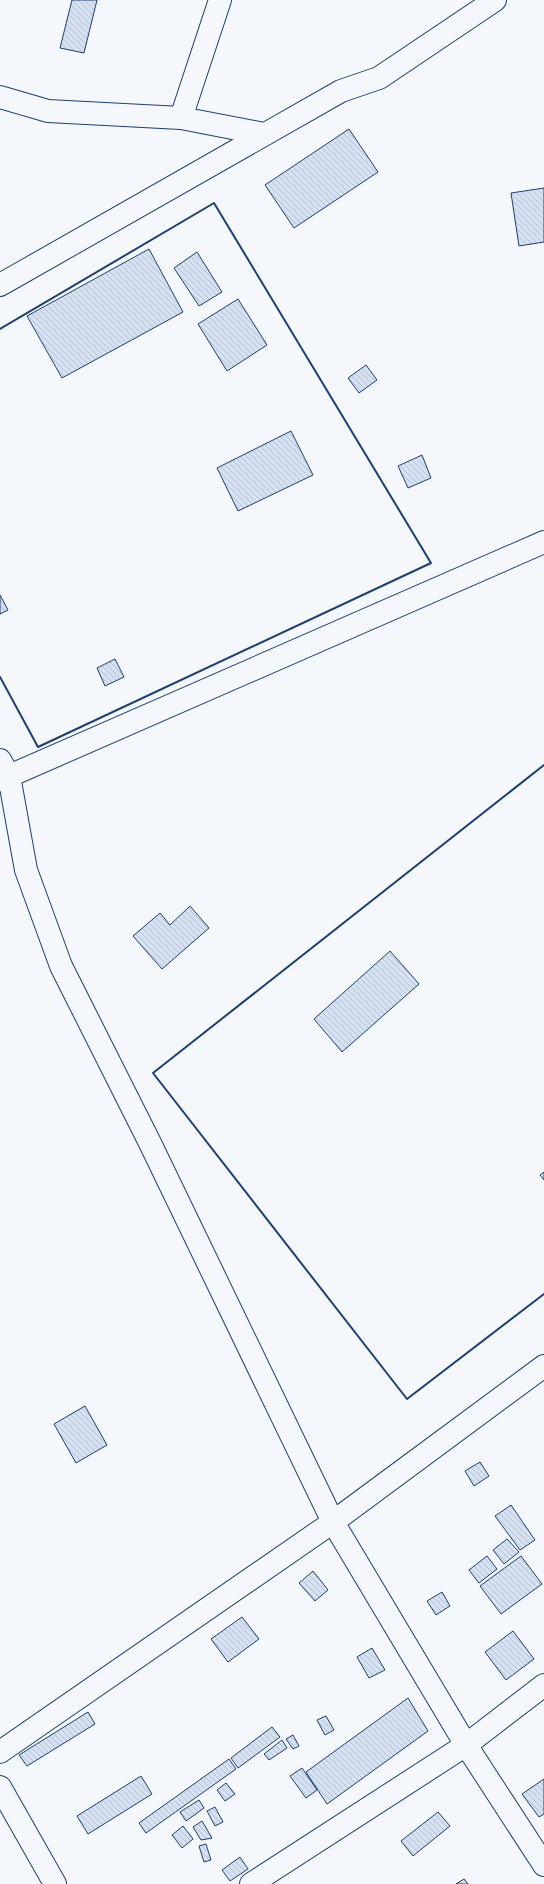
<svg xmlns="http://www.w3.org/2000/svg" width="544" height="1884" font-family="'Fira Sans Condensed',sans-serif">
<defs>
<pattern id="building-back-hatch" width="6" height="6" patternUnits="userSpaceOnUse"><rect width="6" height="6" fill="#d5e0f0"/><path d="M-1 5l2 2M0 0l6 6M5-1l2 2" fill="none" stroke="#b6c1d1"/></pattern>
</defs>
<rect width="100%" height="100%" fill="#f4f7fb"/>
<path fill="url(#building-back-hatch)" stroke="#1d3f73" d="M 72,0 L 97,0 L 84,53 L 60,48 Z
M 349,129 L 378,172 L 294,228 L 265,185 Z
M 544,188 L 544,242 L 519,246 L 511,193 Z
M 149,249 L 183,312 L 62,378 L 27,316 Z
M 197,252 L 222,292 L 199,306 L 174,268 Z
M 238,299 L 267,345 L 227,371 L 198,324 Z
M 366,365 L 377,380 L 359,393 L 348,378 Z
M 291,431 L 313,475 L 238,511 L 217,468 Z
M 422,455 L 431,478 L 408,488 L 398,466 Z
M 0,595 L 8,610 L 0,614 Z
M 115,659 L 124,677 L 105,686 L 97,668 Z
M 190,906 L 209,928 L 162,969 L 133,936 L 160,913 L 170,925 Z
M 390,951 L 419,984 L 342,1052 L 314,1019 Z
M 544,1172 L 544,1180 L 540,1175 Z
M 85,1406 L 107,1445 L 76,1463 L 54,1424 Z
M 480,1462 L 489,1476 L 474,1486 L 465,1471 Z
M 511,1505 L 535,1540 L 520,1550 L 495,1516 Z
M 507,1539 L 519,1552 L 504,1564 L 493,1550 Z
M 487,1556 L 497,1569 L 479,1583 L 469,1570 Z
M 521,1556 L 542,1584 L 501,1614 L 480,1586 Z
M 313,1571 L 328,1590 L 315,1601 L 299,1583 Z
M 442,1592 L 450,1606 L 436,1615 L 427,1601 Z
M 242,1617 L 259,1639 L 228,1662 L 211,1639 Z
M 513,1631 L 534,1659 L 506,1680 L 485,1652 Z
M 372,1648 L 385,1670 L 369,1678 L 357,1657 Z
M 408,1698 L 428,1731 L 327,1804 L 306,1772 Z
M 88,1712 L 95,1724 L 27,1766 L 19,1755 Z
M 326,1716 L 334,1730 L 325,1735 L 317,1720 Z
M 272,1727 L 280,1737 L 238,1768 L 231,1758 Z
M 293,1735 L 299,1746 L 293,1749 L 286,1739 Z
M 282,1740 L 287,1748 L 269,1760 L 264,1754 Z
M 229,1759 L 236,1769 L 146,1833 L 139,1823 Z
M 302,1768 L 317,1790 L 306,1798 L 290,1776 Z
M 141,1776 L 152,1794 L 88,1834 L 77,1816 Z
M 544,1779 L 544,1814 L 539,1817 L 522,1794 Z
M 226,1783 L 235,1794 L 225,1801 L 217,1790 Z
M 199,1800 L 204,1808 L 186,1821 L 180,1812 Z
M 215,1807 L 223,1822 L 215,1826 L 207,1811 Z
M 438,1812 L 450,1826 L 413,1856 L 401,1841 Z
M 202,1821 L 212,1838 L 201,1840 L 193,1827 Z
M 183,1826 L 193,1839 L 182,1848 L 172,1835 Z
M 206,1844 L 211,1860 L 204,1862 L 199,1846 Z
M 240,1857 L 248,1869 L 230,1881 L 222,1870 Z
M 464,1879 L 468,1884 L 456,1884 Z"/>
<g fill="none" stroke-linecap="round" stroke-linejoin="round">
<g stroke="#1d3f73" stroke-width="24">
<path id="minor" d="M 0,97 L 48,111 L 181,118 L 264,134
M 181,118 L 220,0
M 0,285 L 341,91 L 379,78 L 495,0
M 0,760 L 9,776 L 26,870 L 61,966 L 150,1143 L 333,1522 L 466,1745 L 544,1865
M 0,780 L 544,542
M 0,1752 L 333,1522 L 544,1366
M 0,1787 L 55,1884
M 251,1884 L 466,1745 L 544,1685"/>
</g>
<use href="#minor" stroke="#f4f7fb" stroke-width="22"/>
<path stroke="#1d3f73" stroke-width="2" d="M 0,329 L 214,203 L 431,563 L 38,747 L 0,677
M 544,765 L 153,1073 L 407,1399 L 544,1294"/>
</g>
</svg>
